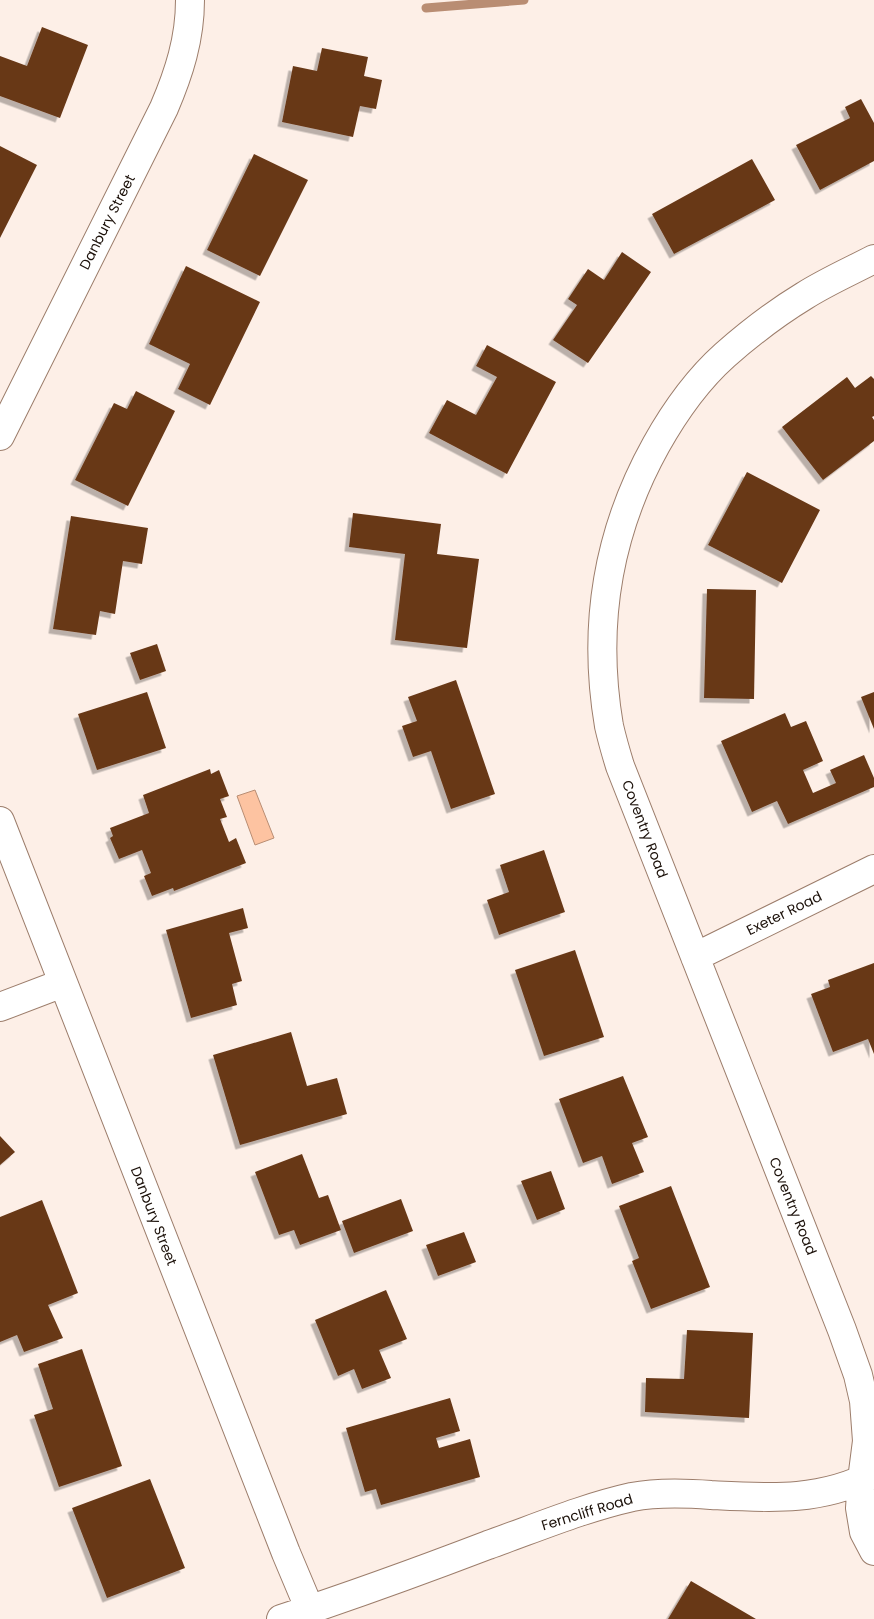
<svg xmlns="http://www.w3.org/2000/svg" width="874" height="1619" font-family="Poppins,sans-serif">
<defs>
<filter id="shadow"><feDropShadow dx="-4.5" dy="4.5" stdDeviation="0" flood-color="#0004"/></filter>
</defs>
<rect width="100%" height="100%" fill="#fdefe7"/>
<path fill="#fdc3a1" stroke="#b98d73" d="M 255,790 L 274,838 L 255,845 L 237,796 Z"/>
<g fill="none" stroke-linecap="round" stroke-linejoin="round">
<path stroke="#b98d73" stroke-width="9" d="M 426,8 L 524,0"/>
</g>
<path fill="#683819" filter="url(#shadow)" d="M 42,27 L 88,45 L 60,118 L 0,96 L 0,56 L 27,66 Z
M 322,48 L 368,57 L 364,76 L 382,80 L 376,109 L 360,106 L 353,137 L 282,122 L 293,66 L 317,71 Z
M 861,99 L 874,123 L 874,161 L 820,190 L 796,145 L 850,118 L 845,107 Z
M 0,146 L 37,165 L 0,238 Z
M 254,154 L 308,180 L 260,276 L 207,250 Z
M 752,159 L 775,200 L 674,254 L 652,214 Z
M 622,252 L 651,272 L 588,363 L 553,340 L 577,305 L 568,299 L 588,269 L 604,280 Z
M 186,266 L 260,302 L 210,405 L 178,389 L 190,364 L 149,344 Z
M 487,345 L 556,382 L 507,474 L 429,433 L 447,400 L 476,415 L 497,377 L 476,366 Z
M 871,376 L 874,379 L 874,416 L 872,417 L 874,420 L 874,441 L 823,480 L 782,427 L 847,377 L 855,388 Z
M 136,391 L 175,411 L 128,506 L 75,480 L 114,403 L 127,409 Z
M 747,472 L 820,510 L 782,583 L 708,545 Z
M 353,513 L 441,524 L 437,554 L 479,559 L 467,648 L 395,640 L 405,554 L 349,547 Z
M 71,516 L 148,528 L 142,564 L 123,561 L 115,614 L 100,611 L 96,635 L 53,629 Z
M 707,589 L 756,590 L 754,699 L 704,698 Z
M 157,644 L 166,671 L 140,680 L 130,653 Z
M 456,680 L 495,794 L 451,809 L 431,751 L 413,757 L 402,726 L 417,721 L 408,697 Z
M 147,692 L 166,748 L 97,770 L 78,714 Z
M 874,692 L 874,729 L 861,697 Z
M 785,713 L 791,727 L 806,721 L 823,761 L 803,770 L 813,793 L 836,783 L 830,770 L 864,755 L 874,778 L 874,787 L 788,824 L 777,801 L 752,812 L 721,741 Z
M 210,769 L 211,774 L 219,770 L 229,796 L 220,799 L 227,817 L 220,819 L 229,842 L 236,838 L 246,863 L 174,891 L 173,888 L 152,896 L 144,876 L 151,873 L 142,850 L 119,859 L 110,838 L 113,836 L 110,828 L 149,813 L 143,795 Z
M 544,850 L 565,912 L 499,935 L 487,900 L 509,892 L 500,865 Z
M 243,908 L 248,928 L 229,933 L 242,981 L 232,984 L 237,1005 L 191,1018 L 166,930 Z
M 575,950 L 604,1037 L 544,1056 L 515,970 Z
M 874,963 L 874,1054 L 868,1039 L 833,1052 L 811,994 L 830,987 L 828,980 Z
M 291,1032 L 307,1086 L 337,1078 L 347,1114 L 240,1145 L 213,1055 Z
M 623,1076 L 648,1137 L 632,1143 L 644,1172 L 612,1184 L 602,1156 L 583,1163 L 559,1099 Z
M 0,1136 L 15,1152 L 0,1165 Z
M 302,1154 L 319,1198 L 328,1195 L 341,1230 L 300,1245 L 294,1230 L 279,1235 L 255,1172 Z
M 551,1171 L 565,1209 L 537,1220 L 521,1181 Z
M 671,1186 L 710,1287 L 651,1309 L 632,1261 L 639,1258 L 619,1206 Z
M 401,1199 L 413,1231 L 354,1253 L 342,1221 Z
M 42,1200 L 78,1293 L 48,1305 L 63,1338 L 24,1352 L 17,1335 L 0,1342 L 0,1217 Z
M 464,1232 L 476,1262 L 438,1276 L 426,1245 Z
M 386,1290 L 407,1339 L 379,1350 L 391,1378 L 362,1389 L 354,1369 L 338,1376 L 315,1320 Z
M 687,1330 L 753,1333 L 749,1418 L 645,1412 L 646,1378 L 684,1379 Z
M 82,1349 L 122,1466 L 59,1487 L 34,1415 L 53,1409 L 38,1364 Z
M 450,1398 L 460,1431 L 436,1438 L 439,1448 L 470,1439 L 480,1477 L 381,1505 L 376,1489 L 365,1492 L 346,1428 Z
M 150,1479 L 185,1568 L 107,1598 L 72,1508 Z
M 691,1581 L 756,1619 L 668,1619 Z"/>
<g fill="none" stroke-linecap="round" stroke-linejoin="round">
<g stroke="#9c7d6b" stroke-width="30">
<path id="minor" d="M 874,259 C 851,271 826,282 804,296 C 776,313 750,333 725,355 C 697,380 675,411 656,445 C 607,533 592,626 609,726 C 612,739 616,753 620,766 L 842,1330 L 858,1375 L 864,1401 L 867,1441 L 862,1480 L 860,1508 L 864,1532 L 874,1551
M 0,436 L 164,108 C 179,73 190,39 190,0
M 0,821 L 286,1553 L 310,1610
M 695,957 L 874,869
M 0,1007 L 63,983
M 281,1619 C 351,1596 420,1571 488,1545 C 536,1528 583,1508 632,1497 C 657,1492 685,1493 711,1495 C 769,1498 821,1502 874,1474"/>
</g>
<use href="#minor" stroke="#fff" stroke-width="28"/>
</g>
<g text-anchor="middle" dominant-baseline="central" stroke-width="5" stroke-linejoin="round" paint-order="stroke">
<g font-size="14" fill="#1b1009" stroke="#fff">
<text transform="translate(107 222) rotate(-63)">Danbury Street</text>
<text transform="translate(645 829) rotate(69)">Coventry Road</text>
<text transform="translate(784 913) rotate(-26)">Exeter Road</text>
<text transform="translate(793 1206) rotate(68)">Coventry Road</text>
<text transform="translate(154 1216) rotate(69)">Danbury Street</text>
<text transform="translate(587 1512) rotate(-17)">Ferncliff Road</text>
</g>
</g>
</svg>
